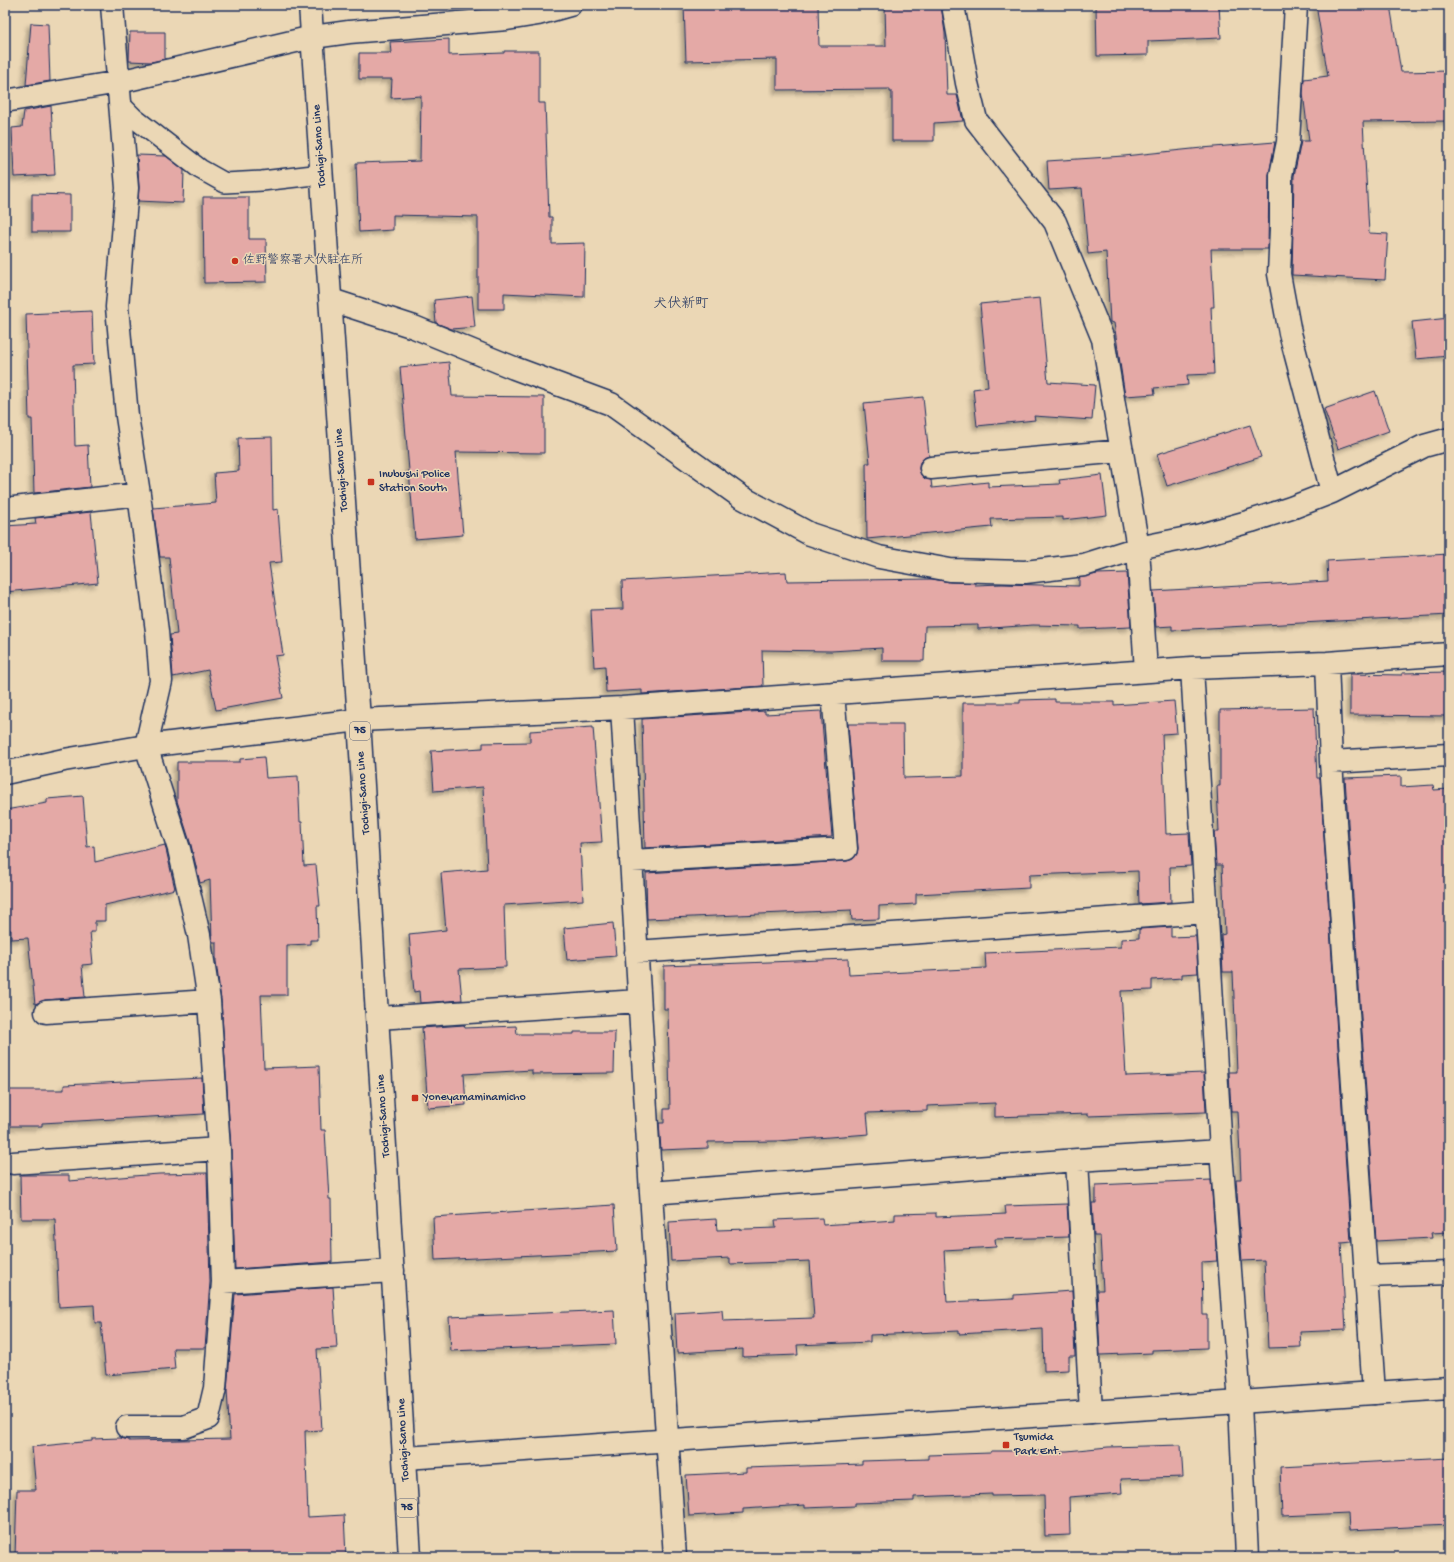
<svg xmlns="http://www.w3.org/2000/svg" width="1454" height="1562" font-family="'Gochi Hand','Klee One',sans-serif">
<defs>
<filter id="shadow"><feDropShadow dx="-3.5" dy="3.5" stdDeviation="2" flood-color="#0004"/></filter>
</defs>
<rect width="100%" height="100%" fill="#ebd7b5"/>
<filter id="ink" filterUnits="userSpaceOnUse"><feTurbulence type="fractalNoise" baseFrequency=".025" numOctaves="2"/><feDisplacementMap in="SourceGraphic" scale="8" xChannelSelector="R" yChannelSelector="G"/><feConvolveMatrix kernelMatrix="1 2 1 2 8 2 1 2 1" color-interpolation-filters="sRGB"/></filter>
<g filter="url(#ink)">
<path fill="#e4a9a6" stroke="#1b2f5e" filter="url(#shadow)" d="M 684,5 L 818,5 L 819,46 L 886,46 L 885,6 L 941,5 L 945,33 L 947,95 L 957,95 L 963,121 L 934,123 L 934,141 L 892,141 L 892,92 L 890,92 L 890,89 L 777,90 L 777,59 L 686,61 Z
M 1096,5 L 1219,5 L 1221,38 L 1148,41 L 1148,55 L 1097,56 Z
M 1316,5 L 1390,5 L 1401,72 L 1449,71 L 1449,121 L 1363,122 L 1369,233 L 1388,234 L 1385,280 L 1292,275 L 1294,176 L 1301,141 L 1309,141 L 1303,93 L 1304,79 L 1328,76 Z
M 31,23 L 48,24 L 50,81 L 26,85 Z
M 130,32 L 165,32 L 165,59 L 151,62 L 129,61 Z
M 449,39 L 449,55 L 504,53 L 504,51 L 539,51 L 539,103 L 545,103 L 549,217 L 552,217 L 552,244 L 585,243 L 584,297 L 504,293 L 504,309 L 478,309 L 478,217 L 393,215 L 393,230 L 359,232 L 356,163 L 420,161 L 421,96 L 391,98 L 392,79 L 359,79 L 359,53 L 391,53 L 390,42 Z
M 51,106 L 55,175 L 14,177 L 12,128 L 22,127 L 24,111 Z
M 1275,142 L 1269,175 L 1268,249 L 1211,249 L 1214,307 L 1211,307 L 1214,374 L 1187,375 L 1188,385 L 1154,388 L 1155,394 L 1125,396 L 1114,323 L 1110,322 L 1106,252 L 1088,254 L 1082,188 L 1049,190 L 1047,161 L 1124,156 L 1202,148 Z
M 137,155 L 166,156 L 184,170 L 183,203 L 138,201 L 139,187 Z
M 32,194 L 70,195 L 70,232 L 32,232 Z
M 203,197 L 249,197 L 249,239 L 266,239 L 267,282 L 204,283 Z
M 472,296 L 475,327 L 452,329 L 436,323 L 434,300 Z
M 1040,298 L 1048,382 L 1095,385 L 1092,420 L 1034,416 L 1035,420 L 977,426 L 973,389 L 988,387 L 980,304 Z
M 92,311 L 94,364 L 73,365 L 75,446 L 88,445 L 90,487 L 34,493 L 32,419 L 29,419 L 26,314 Z
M 1449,318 L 1449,356 L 1416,359 L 1412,322 Z
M 449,362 L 452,396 L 544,397 L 544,453 L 456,452 L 463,535 L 415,539 L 400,367 Z
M 1375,391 L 1389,431 L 1338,449 L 1324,409 Z
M 923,397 L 929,456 L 924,458 L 920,462 L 919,469 L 921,475 L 925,479 L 931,480 L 932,488 L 988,482 L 988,487 L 1060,484 L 1059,480 L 1102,475 L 1107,515 L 1063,520 L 1063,517 L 991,519 L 992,527 L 867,539 L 866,463 L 870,463 L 864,403 Z
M 1250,425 L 1261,457 L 1167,486 L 1157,454 Z
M 272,437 L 273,510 L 278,509 L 282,562 L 269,563 L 283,655 L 275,656 L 283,698 L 216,710 L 208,670 L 173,677 L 170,635 L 177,634 L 169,557 L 160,557 L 153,508 L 216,503 L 214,473 L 239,471 L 238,438 Z
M 91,512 L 98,583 L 5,592 L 5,526 L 36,524 L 35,518 Z
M 1449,554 L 1449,615 L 1172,630 L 1172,626 L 1156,627 L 1153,591 L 1328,581 L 1327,561 Z
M 786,572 L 787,581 L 932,579 L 950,582 L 975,583 L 975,585 L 1002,584 L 1079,586 L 1079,578 L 1097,574 L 1127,573 L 1131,627 L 1080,629 L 1080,626 L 1033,625 L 978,629 L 978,625 L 925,626 L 924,661 L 882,661 L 882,648 L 831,651 L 762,650 L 763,686 L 642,694 L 642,690 L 606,692 L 605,666 L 594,667 L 591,610 L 623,609 L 622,581 Z
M 1449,672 L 1449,716 L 1350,715 L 1350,674 L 1402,675 L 1402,673 Z
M 1055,699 L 1055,702 L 1114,702 L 1114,705 L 1174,701 L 1177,733 L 1162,734 L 1166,834 L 1189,833 L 1191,866 L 1170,867 L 1171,902 L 1139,904 L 1138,871 L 1029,875 L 1029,888 L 916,894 L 916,904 L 879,906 L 879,919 L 852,920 L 851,910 L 647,919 L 646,873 L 847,861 L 853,859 L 857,854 L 858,848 L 848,724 L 903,724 L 904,778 L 963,776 L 963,703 L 1020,703 L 1020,700 Z
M 1314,708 L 1317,778 L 1320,778 L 1351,1242 L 1341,1243 L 1346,1330 L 1300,1332 L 1301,1347 L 1268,1348 L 1264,1260 L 1242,1261 L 1236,1179 L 1241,1179 L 1238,1111 L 1231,1111 L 1229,1072 L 1237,1072 L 1233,972 L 1223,972 L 1221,935 L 1225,934 L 1222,865 L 1216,865 L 1214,832 L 1219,832 L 1217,786 L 1220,786 L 1220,710 Z
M 765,711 L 765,714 L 821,711 L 832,837 L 645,848 L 642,719 Z
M 593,727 L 602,842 L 580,843 L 583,900 L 504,905 L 506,967 L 459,969 L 462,1000 L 420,1003 L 419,991 L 414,992 L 409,934 L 446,930 L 441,873 L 487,869 L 483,787 L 434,791 L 431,751 L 483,748 L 483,743 L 530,742 L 530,731 Z
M 264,757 L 266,778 L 298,776 L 300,822 L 302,822 L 304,866 L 316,865 L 320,906 L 317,906 L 318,940 L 310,940 L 310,944 L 287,945 L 287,995 L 261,995 L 264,1068 L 319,1066 L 321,1130 L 325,1130 L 329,1199 L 331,1199 L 332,1262 L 235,1269 L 231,1148 L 221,1000 L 216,961 L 216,942 L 213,942 L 212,940 L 210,880 L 200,883 L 191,845 L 177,801 L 177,762 L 240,762 L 240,759 Z
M 1401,776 L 1401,787 L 1433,785 L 1434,790 L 1449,789 L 1449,1232 L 1431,1233 L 1432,1238 L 1376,1241 L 1345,778 Z
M 83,796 L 87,847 L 94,846 L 95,862 L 165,845 L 175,889 L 105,905 L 105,921 L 95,921 L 95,932 L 90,932 L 93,964 L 82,965 L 85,997 L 45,1000 L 35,1004 L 28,938 L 11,939 L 11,930 L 5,930 L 5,810 L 47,803 L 47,799 Z
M 613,923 L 616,956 L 567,960 L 564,928 Z
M 1171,927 L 1171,937 L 1196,936 L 1198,973 L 1182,974 L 1182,978 L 1152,980 L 1152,990 L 1121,991 L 1126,1076 L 1204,1073 L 1206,1112 L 1088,1116 L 1088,1114 L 995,1117 L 995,1103 L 927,1106 L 927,1111 L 867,1113 L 869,1134 L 777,1141 L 708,1142 L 708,1148 L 661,1150 L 659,1123 L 664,1123 L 664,1109 L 670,1109 L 668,1009 L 664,1009 L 664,966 L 848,959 L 849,975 L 986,968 L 985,953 L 1121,947 L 1121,939 L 1139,938 L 1139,929 Z
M 464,1025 L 465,1028 L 516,1026 L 517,1034 L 574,1034 L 574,1032 L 615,1032 L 614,1073 L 532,1074 L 532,1070 L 464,1074 L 466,1105 L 428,1108 L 422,1028 Z
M 202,1078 L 204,1114 L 42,1123 L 42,1126 L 5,1126 L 5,1090 L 64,1090 L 64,1085 Z
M 207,1173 L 210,1282 L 205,1348 L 173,1348 L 175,1369 L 106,1375 L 101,1323 L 95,1323 L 94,1305 L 59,1307 L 55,1219 L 21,1219 L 20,1175 L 69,1175 L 69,1181 L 159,1174 Z
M 1211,1180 L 1217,1261 L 1202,1262 L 1203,1315 L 1207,1315 L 1207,1348 L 1152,1350 L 1152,1353 L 1100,1355 L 1097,1290 L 1103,1290 L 1100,1236 L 1094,1236 L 1092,1203 L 1096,1203 L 1096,1185 Z
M 1067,1204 L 1069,1237 L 995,1239 L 996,1247 L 944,1250 L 947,1302 L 1014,1299 L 1014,1295 L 1072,1291 L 1075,1356 L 1069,1356 L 1069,1370 L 1044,1371 L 1043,1329 L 959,1334 L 959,1331 L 870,1335 L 870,1342 L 797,1345 L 798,1355 L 743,1357 L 743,1349 L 677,1353 L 675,1313 L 722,1310 L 723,1321 L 814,1318 L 810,1261 L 730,1264 L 730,1258 L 671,1261 L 669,1222 L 716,1219 L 717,1230 L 776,1228 L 775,1220 L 822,1218 L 823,1225 L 895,1220 L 895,1214 L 936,1213 L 936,1217 L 1006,1214 L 1005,1206 Z
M 614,1205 L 617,1251 L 435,1260 L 433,1217 Z
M 333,1287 L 337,1348 L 317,1349 L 322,1430 L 305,1431 L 308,1517 L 344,1515 L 346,1557 L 15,1557 L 17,1490 L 36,1490 L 32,1447 L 92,1441 L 92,1439 L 120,1438 L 129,1440 L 129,1441 L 230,1439 L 227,1390 L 235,1294 Z
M 614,1310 L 616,1344 L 451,1351 L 449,1317 Z
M 1181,1445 L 1183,1477 L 1121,1479 L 1122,1493 L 1069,1497 L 1070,1535 L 1045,1536 L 1044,1495 L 992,1496 L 992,1494 L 914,1497 L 914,1501 L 855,1503 L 855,1506 L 805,1508 L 805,1505 L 743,1509 L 743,1513 L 689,1516 L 686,1475 L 746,1472 L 746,1468 L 862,1464 L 862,1461 L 928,1459 L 928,1455 L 991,1453 L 991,1451 L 1067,1451 L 1108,1447 Z
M 1449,1458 L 1449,1525 L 1349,1530 L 1348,1513 L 1282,1516 L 1280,1467 Z"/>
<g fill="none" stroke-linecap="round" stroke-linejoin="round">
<g stroke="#1b2f5e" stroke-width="22">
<path id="service" d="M 120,104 L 134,118 L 200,169 L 225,183 L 262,181 L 322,174"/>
</g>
<g stroke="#1b2f5e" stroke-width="25">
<path id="minor" d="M 112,5 L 127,188 L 117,307 L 127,416 L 139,494 L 157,631 L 161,681 L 146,746 L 179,849 L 199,935 L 209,1001 L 219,1149 L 223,1282 L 215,1388 L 208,1418 L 184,1427 L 127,1427
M 953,5 L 967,83 L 976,120 L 1055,222 L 1103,339 L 1138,548 L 1146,671
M 1296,5 L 1288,142 L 1281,175 L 1281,228 L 1279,274 L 1290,333 L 1332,492
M 5,101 L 119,82 L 313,37 L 349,32 L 507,19 L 538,14 L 570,5
M 331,300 L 414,327 L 514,368 L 611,404 L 741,497 L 810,534 L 879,557 L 950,570 L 1025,572 L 1084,565 L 1138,548 L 1197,536 L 1251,521 L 1291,508 L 1332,492 L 1424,446 L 1449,439
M 931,468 L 1122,451
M 5,509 L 139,494
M 1327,663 L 1331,762 L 1374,1393
M 1192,668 L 1221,1151 L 1240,1403 L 1247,1557
M 622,708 L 651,1193 L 675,1557
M 359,720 L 622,708 L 1192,668 L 1327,663 L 1449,654
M 1331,762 L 1449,755
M 631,861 L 846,849 L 833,693
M 636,952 L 1207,912
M 46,1012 L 209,1001
M 378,1018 L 639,1001
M 1077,1160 L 1091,1412
M 13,1163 L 219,1149
M 651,1193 L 1077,1160 L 1221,1151
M 1366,1276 L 1449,1273
M 223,1282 L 393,1271"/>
</g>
<g stroke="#1b2f5e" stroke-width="25">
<path id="tertiary" d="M 5,773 L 64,760 L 146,746 L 359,720
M 405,1458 L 1449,1388"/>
</g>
<g stroke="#1b2f5e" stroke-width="25">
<path id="primary" d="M 310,5 L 359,720 L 410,1557"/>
</g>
<use href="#service" stroke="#ebd7b5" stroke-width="19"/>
<use href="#minor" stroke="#ebd7b5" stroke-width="22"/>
<use href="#tertiary" stroke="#ebd7b5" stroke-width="22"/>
<use href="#primary" stroke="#ebd7b5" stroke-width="22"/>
</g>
</g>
<g fill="#c8321e" stroke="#ebd7b5" stroke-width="1.5">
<circle cx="235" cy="261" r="4"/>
<rect x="367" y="478" width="8" height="8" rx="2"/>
<rect x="411" y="1094" width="8" height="8" rx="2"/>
<rect x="1002" y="1441" width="8" height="8" rx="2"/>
</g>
<g text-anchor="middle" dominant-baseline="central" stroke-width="3" stroke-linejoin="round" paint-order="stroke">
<g fill="#ebd7b5" stroke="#596178" stroke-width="1">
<rect x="350" y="722" width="20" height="18" rx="3"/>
<rect x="397" y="1499" width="20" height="18" rx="3"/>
</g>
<g font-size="11" font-weight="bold" fill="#1b2f5e">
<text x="360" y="731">75</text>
<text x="407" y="1508">75</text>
</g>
<g font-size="12" fill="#1b2f5e" stroke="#ebd7b5">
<text transform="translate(320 146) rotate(-94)">Tochigi-Sano Line</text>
<text transform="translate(342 470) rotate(-94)">Tochigi-Sano Line</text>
<text transform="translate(364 793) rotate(-94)">Tochigi-Sano Line</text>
<text transform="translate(384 1116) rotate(-94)">Tochigi-Sano Line</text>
<text transform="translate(404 1440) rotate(-93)">Tochigi-Sano Line</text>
</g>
<g font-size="12" fill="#1b2f5e" stroke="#ebd7b5" text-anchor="start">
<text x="243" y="261">佐野警察署犬伏駐在所</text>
<text x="379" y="475">Inubushi Police<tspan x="379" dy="14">Station South</tspan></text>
<text x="423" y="1098">Yoneyamaminamicho</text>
<text x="1014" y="1438">Tsumida<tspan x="1014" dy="14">Park Ent.</tspan></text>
</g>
<g font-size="14" fill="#1b2f5e" stroke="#ebd7b5">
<text x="681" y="304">犬伏新町</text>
</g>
</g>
<rect width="1454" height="1562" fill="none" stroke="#ebd7b5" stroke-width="20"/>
<rect x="10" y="10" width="1434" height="1542" fill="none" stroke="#1b2f5e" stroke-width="1.5" filter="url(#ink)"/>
</svg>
